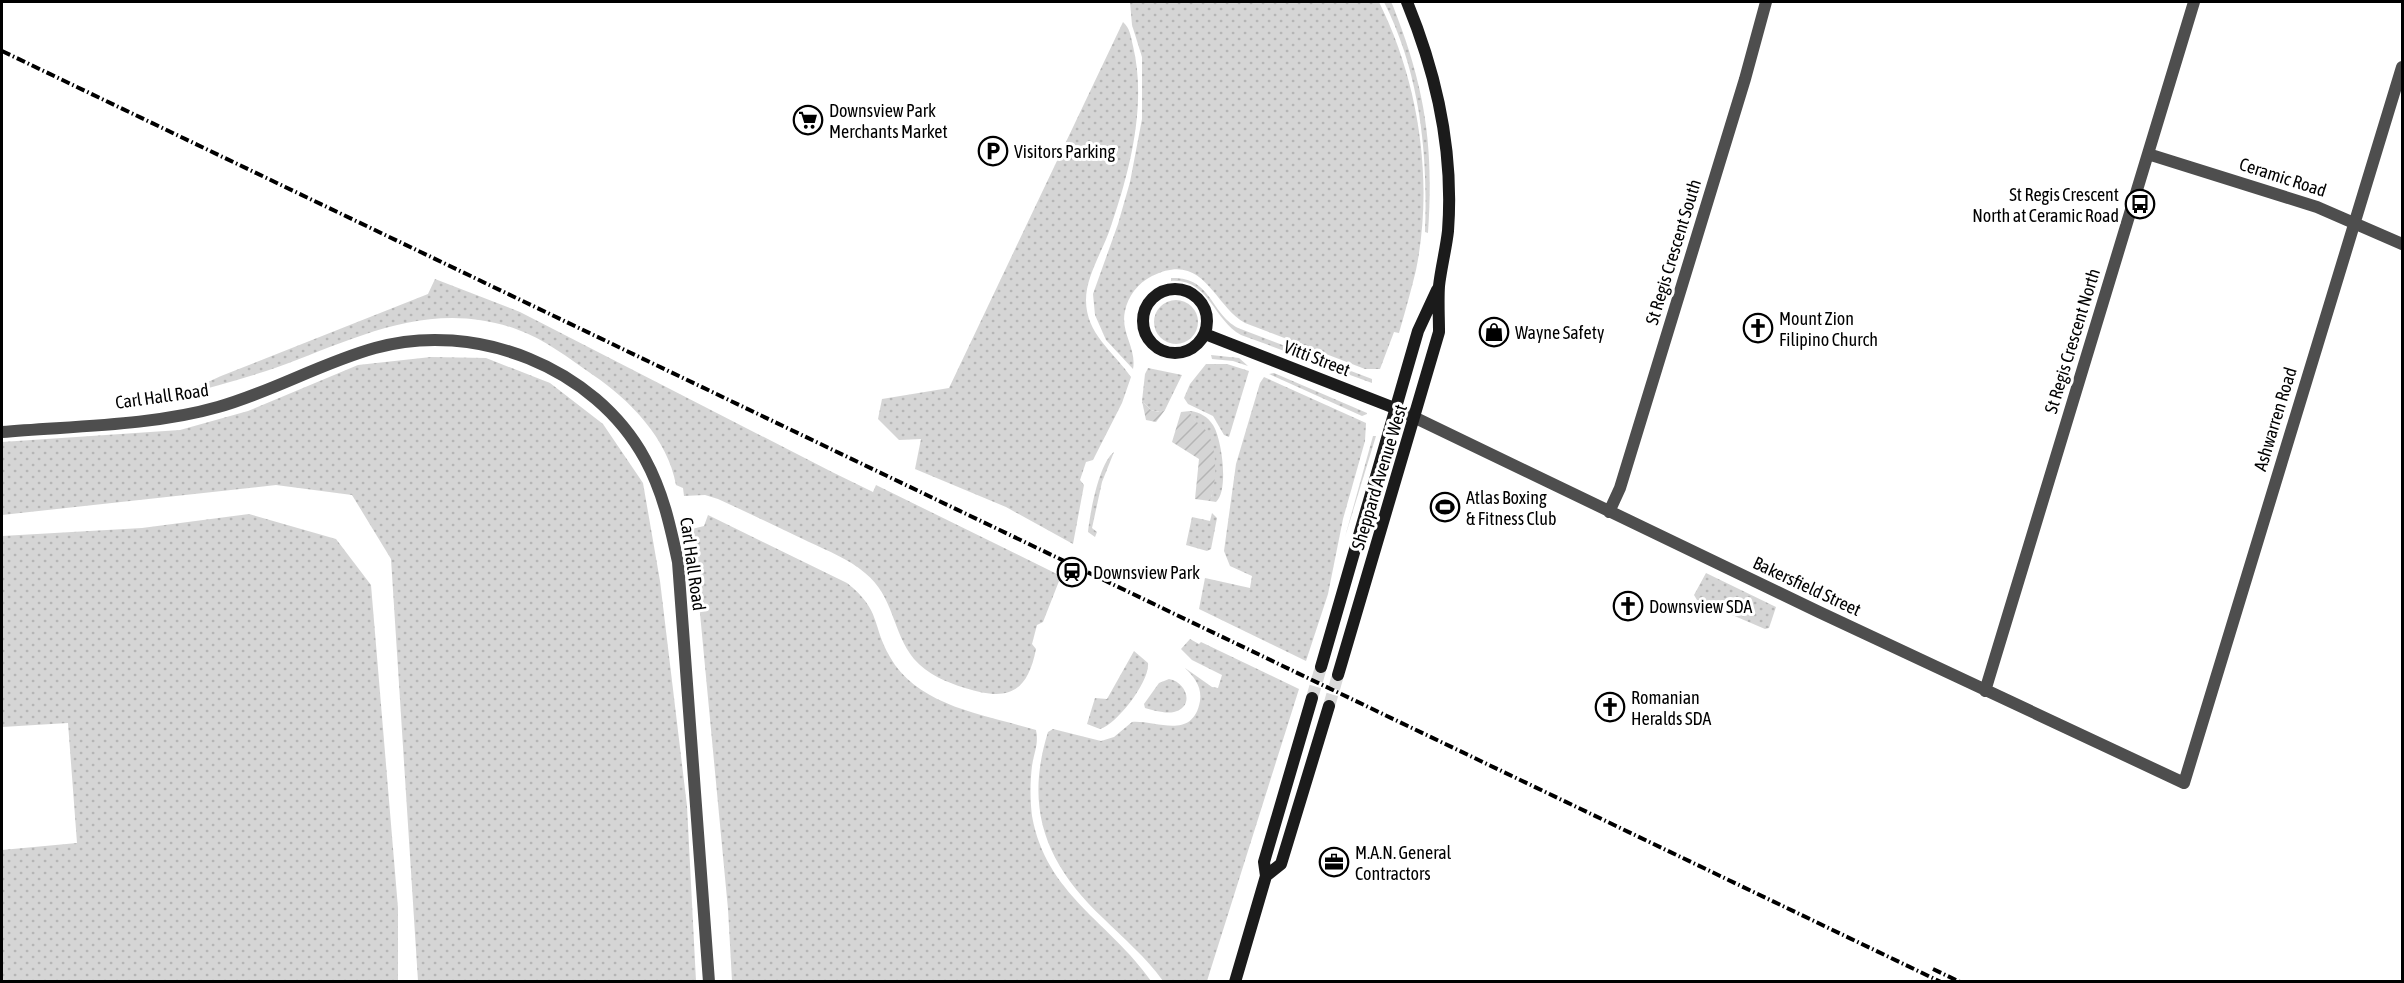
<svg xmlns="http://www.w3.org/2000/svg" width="2404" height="983" font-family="'Asap Condensed',sans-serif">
<defs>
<pattern id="grass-dots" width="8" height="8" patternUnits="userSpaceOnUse" patternTransform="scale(1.5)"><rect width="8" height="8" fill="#d5d5d5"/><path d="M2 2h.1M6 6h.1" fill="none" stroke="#b5b5b5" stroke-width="1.8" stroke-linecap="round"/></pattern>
<pattern id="garden-furrows" width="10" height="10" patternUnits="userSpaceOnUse" patternTransform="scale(1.5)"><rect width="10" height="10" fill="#d5d5d5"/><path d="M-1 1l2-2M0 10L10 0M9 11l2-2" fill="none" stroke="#b5b5b5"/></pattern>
</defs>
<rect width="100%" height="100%" fill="#fff"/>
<path fill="url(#grass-dots)" d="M 1130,2 L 1379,2 C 1419,82 1434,182 1416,270 C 1411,291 1405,312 1399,333 L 1394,332 L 1380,369 L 1365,369 L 1245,323 C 1213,305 1204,250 1152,276 C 1138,283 1128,296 1125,311 C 1120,332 1137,349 1133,369 L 1106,340 L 1095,315 L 1093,294 L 1118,224 L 1130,182 L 1142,119 L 1142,57 L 1132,25 Z
M 1384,2 L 1391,2 L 1393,6 C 1425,87 1434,145 1428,233 L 1425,232 C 1428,152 1420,74 1384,2 Z
M 1123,22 C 1130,28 1131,37 1133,46 C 1147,104 1130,171 1111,226 C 1104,249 1086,275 1086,300 C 1086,334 1113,351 1131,377 L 1122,403 L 1093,460 L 1086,462 L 1080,480 L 1084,485 L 1073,544 L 1006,507 L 915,469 L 921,439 L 899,440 L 878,419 L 882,399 L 949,388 Z
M 1171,278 C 1212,277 1209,312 1238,328 L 1372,379 L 1372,383 L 1241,335 C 1213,320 1209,278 1171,281 Z
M 435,279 L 520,312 L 832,472 L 873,492 L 876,485 L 1061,576 L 1043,622 L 1037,625 L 1032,644 L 1036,649 C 1027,695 1006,701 965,688 C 946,682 927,674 914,659 C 892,632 894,596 865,573 C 849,559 828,551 809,542 C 779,528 749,513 718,499 L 705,495 L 684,496 L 683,488 L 676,485 C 668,439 630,400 593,375 C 568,358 545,339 516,329 C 429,298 355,339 275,368 C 243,379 209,388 175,397 L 221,376 L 428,294 Z
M1154 322a22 22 0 1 1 44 0a22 22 0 1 1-44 0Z
M 1211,355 L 1239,358 L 1248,366 L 1233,361 L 1212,359 Z
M 431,357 L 486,358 L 550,383 L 603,424 L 643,483 L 660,581 L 687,806 L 696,981 L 418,981 L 391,559 L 352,495 L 276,485 L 2,515 L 2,442 L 180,430 L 248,411 L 358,365 Z
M 1206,364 L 1227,364 L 1249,371 L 1229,437 L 1224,435 L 1213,416 L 1188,404 L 1184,398 L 1190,384 Z
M 1148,368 L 1182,375 L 1165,410 L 1160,412 L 1151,410 L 1142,401 L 1145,374 Z
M 1274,373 L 1367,413 L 1367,414 L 1362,416 L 1269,374 Z
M 1264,377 L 1366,423 L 1365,441 L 1343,519 L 1328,594 L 1306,661 L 1199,609 L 1205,578 L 1250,588 L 1252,576 L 1230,566 L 1224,551 L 1236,464 L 1260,383 Z
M 1190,411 C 1200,412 1208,417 1213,425 C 1222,439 1229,491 1216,502 L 1210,501 C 1218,477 1211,433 1191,417 Z
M 1373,436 L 1376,436 L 1345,537 Z
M 1114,452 L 1102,482 L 1092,528 L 1097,532 L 1095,537 L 1088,532 C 1090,513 1099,463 1114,452 Z
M 1212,513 L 1217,518 L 1211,549 L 1207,551 L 1186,545 L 1192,517 L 1210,521 Z
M 249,514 L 336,539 L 371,585 L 398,908 L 398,981 L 2,981 L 2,850 L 77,843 L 68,723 L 2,727 L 2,536 L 142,528 Z
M 708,515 L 847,583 C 882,611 871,624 890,657 C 918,707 987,715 1036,730 C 1039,743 1034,753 1032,766 C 1030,782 1030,800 1032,816 C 1046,895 1110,922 1151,981 L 732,981 L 728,909 L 692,529 L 704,526 Z
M 1706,573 L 1776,607 L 1769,628 L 1765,629 L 1697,600 L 1694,595 Z
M 1190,639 L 1199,644 L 1201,642 L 1299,689 L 1207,981 L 1163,981 C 1146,957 1124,939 1103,918 C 1046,864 1024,809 1048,732 L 1053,729 L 1101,741 L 1114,737 L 1132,722 C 1156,720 1193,741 1200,701 C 1202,687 1195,678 1185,668 L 1212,687 L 1218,688 L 1222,675 L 1192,660 L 1181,649 Z
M 1134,651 L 1148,663 C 1150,681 1117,724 1100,729 L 1087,724 L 1095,698 L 1107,699 Z
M 1169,679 C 1187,682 1195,707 1174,712 C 1165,714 1153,710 1145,708 L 1144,704 L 1159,683 Z"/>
<path fill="url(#garden-furrows)" d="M 1142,401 L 1151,410 L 1159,412 L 1165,410 L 1156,422 L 1146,420 Z
M 1190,411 C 1191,421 1202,424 1207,432 C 1218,450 1217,482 1210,501 L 1195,499 L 1199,459 L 1172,442 L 1181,412 Z"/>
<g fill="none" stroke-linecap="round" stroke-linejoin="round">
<path stroke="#d9d9d9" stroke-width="12" stroke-dasharray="12 6" stroke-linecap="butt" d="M 1312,698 L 1321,667
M 1329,706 L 1338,675"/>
<path stroke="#4e4e4e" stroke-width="12" d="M 2148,154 L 2317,207 L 2402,244
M 1397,409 L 1819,612 L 2184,783 L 2402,67
M 2,432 C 70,426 152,426 218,407 C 272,392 321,363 375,348 C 475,320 595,367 645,459 C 663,492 670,525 678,562 L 709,982
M 1609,512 L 1620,488 L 1745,79 L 1766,2
M 1985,691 L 2194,2"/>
<path stroke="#1b1b1b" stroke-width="12" d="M1143 321a32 32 0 1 1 64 0a32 32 0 1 1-64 0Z
M 1205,334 L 1397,409
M 1321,667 L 1418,331 L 1437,290
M 1338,675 L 1439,332 C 1439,317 1438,301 1439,286 C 1441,268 1446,249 1448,231 C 1454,151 1437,75 1407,2
M 1266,876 L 1281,864 L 1329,706
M 1235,982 L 1266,876 L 1264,862 L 1312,698"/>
<path stroke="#000" stroke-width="4" stroke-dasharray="9 3 1.5 3" stroke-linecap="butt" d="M 2,51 L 1941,982
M 1933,969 L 1960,982"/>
</g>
<defs>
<g id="supermarket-ring" transform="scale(1.5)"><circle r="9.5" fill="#fff" stroke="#000" stroke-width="1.5"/><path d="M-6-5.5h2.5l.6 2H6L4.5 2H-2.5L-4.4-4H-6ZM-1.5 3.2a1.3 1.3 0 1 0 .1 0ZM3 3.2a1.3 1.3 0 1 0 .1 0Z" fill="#000"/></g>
<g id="parking-ring" transform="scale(1.5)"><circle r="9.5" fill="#fff" stroke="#000" stroke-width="1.5"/><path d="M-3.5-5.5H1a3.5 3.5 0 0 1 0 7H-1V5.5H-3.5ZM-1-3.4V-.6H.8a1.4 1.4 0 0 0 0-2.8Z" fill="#000"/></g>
<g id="bus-ring" transform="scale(1.5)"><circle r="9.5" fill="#fff" stroke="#000" stroke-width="1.5"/><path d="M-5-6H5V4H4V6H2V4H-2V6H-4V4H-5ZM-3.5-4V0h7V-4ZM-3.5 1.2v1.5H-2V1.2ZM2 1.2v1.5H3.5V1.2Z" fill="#000"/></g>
<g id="church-ring" transform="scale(1.5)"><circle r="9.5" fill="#fff" stroke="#000" stroke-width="1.5"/><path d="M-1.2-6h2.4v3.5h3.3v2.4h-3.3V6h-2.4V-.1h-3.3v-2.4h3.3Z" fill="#000"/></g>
<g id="shop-ring" transform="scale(1.5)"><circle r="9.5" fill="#fff" stroke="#000" stroke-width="1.5"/><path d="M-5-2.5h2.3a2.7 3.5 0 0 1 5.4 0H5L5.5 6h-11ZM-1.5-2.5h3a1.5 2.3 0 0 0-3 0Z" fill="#000"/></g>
<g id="stadium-ring" transform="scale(1.5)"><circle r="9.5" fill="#fff" stroke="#000" stroke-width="1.5"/><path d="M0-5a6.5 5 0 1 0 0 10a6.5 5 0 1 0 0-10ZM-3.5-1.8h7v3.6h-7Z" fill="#000"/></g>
<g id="station-ring" transform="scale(1.5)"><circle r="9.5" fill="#fff" stroke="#000" stroke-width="1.5"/><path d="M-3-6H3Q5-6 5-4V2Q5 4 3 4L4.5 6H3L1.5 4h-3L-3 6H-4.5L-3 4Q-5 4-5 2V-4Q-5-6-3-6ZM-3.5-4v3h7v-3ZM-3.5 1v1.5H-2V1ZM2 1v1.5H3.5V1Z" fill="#000"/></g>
<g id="office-ring" transform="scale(1.5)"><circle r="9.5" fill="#fff" stroke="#000" stroke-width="1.5"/><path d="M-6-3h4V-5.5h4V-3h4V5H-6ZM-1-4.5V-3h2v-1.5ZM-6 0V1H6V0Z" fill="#000"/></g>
</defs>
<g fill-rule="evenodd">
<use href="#supermarket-ring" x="808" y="120"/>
<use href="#parking-ring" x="993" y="151"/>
<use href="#bus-ring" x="2140" y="204"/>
<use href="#church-ring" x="1758" y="328"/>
<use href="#shop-ring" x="1494" y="332"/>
<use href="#stadium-ring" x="1445" y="507"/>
<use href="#station-ring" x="1072" y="572"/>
<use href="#church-ring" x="1628" y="606"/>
<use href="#church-ring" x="1610" y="707"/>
<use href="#office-ring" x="1334" y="862"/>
</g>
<g text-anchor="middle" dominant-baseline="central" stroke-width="6" stroke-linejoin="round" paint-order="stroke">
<g font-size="18" fill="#000" stroke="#fff" text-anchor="start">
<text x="829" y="110">Downsview Park<tspan x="829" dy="21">Merchants Market</tspan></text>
<text x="1014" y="151">Visitors Parking</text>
<text x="2119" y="194" text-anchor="end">St Regis Crescent<tspan x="2119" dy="21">North at Ceramic Road</tspan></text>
<text x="1779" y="318">Mount Zion<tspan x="1779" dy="21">Filipino Church</tspan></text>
<text x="1515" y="332">Wayne Safety</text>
<text x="1466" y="497">Atlas Boxing<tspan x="1466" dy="21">&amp; Fitness Club</tspan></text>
<text x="1093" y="572">Downsview Park</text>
<text x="1649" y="606">Downsview SDA</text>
<text x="1631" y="697">Romanian<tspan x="1631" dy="21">Heralds SDA</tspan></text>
<text x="1355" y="852">M.A.N. General<tspan x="1355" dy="21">Contractors</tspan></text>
</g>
<g font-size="18" fill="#000" stroke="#fff">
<text transform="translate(2283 177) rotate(18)">Ceramic Road</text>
<text transform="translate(1673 252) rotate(-73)">St Regis Crescent South</text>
<text transform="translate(2072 341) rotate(-73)">St Regis Crescent North</text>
<text transform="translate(1317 358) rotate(21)">Vitti Street</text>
<text transform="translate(162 396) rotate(-8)">Carl Hall Road</text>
<text transform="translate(2275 419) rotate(-73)">Ashwarren Road</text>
<text transform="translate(1379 477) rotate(-73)">Sheppard Avenue West</text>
<text transform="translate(693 564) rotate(82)">Carl Hall Road</text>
<text transform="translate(1807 586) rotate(25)">Bakersfield Street</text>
</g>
</g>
<rect width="2404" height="983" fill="none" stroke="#000000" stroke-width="6"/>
</svg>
